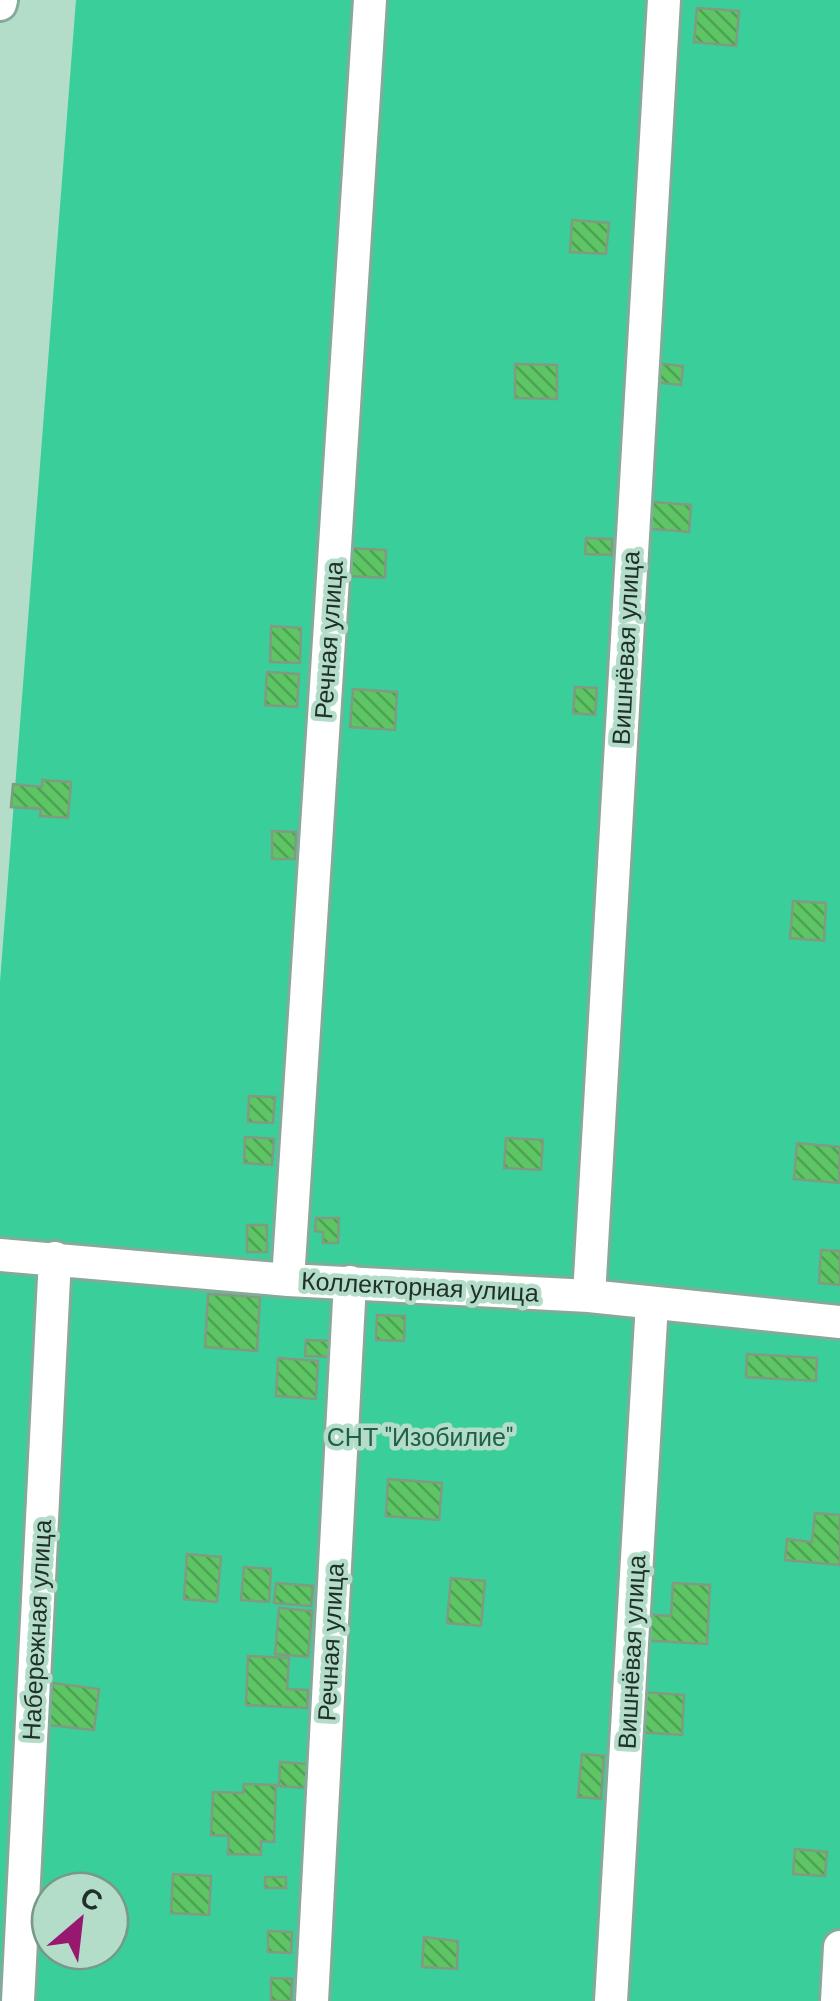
<svg xmlns="http://www.w3.org/2000/svg" width="840" height="2001" font-family="'DM Sans',sans-serif">
<defs>
<pattern id="building-back-hatch" width="6" height="6" patternUnits="userSpaceOnUse" patternTransform="scale(2.5)"><rect width="6" height="6" fill="#5ec565"/><path d="M-1 5l2 2M0 0l6 6M5-1l2 2" fill="none" stroke="#4da153"/></pattern>
</defs>
<rect width="100%" height="100%" fill="#b3dcc9"/>
<path fill="#3ace9b" fill-rule="evenodd" d="M 76,0 L 840,0 L 840,2001 L 0,2001 L 0,982 ZM 50,1891 L 110,1891 L 110,1951 L 50,1951 Z"/>
<path fill="url(#building-back-hatch)" stroke="#809b80" stroke-width="2.5" d="M 697,8 L 739,11 L 736,46 L 694,42 Z
M 572,220 L 609,223 L 606,254 L 570,252 Z
M 654,363 L 683,366 L 681,385 L 652,382 Z
M 515,364 L 557,365 L 557,399 L 515,398 Z
M 642,501 L 691,505 L 689,532 L 640,528 Z
M 586,538 L 612,539 L 612,555 L 585,554 Z
M 348,548 L 386,550 L 385,578 L 347,576 Z
M 271,626 L 301,628 L 300,663 L 270,662 Z
M 267,672 L 299,674 L 297,707 L 265,705 Z
M 575,687 L 597,688 L 595,715 L 573,713 Z
M 353,689 L 397,692 L 395,730 L 350,727 Z
M 42,780 L 71,782 L 68,818 L 40,816 L 41,809 L 11,807 L 13,784 L 42,787 Z
M 272,831 L 296,832 L 295,859 L 272,859 Z
M 793,901 L 826,903 L 824,941 L 790,938 Z
M 249,1096 L 275,1097 L 273,1123 L 248,1122 Z
M 245,1137 L 274,1139 L 272,1165 L 244,1163 Z
M 506,1138 L 543,1140 L 541,1170 L 504,1168 Z
M 797,1143 L 840,1147 L 839,1183 L 794,1179 Z
M 316,1218 L 339,1218 L 338,1243 L 323,1243 L 323,1232 L 315,1231 Z
M 247,1225 L 267,1225 L 267,1252 L 247,1252 Z
M 821,1250 L 840,1251 L 840,1285 L 819,1283 Z
M 208,1294 L 260,1297 L 257,1351 L 205,1347 Z
M 377,1315 L 405,1316 L 404,1341 L 376,1340 Z
M 306,1340 L 333,1341 L 333,1357 L 305,1356 Z
M 747,1354 L 817,1358 L 816,1381 L 746,1377 Z
M 278,1358 L 318,1361 L 316,1399 L 276,1396 Z
M 388,1479 L 442,1483 L 439,1520 L 386,1516 Z
M 815,1513 L 840,1515 L 840,1565 L 785,1560 L 787,1539 L 812,1542 Z
M 187,1554 L 221,1557 L 217,1602 L 184,1599 Z
M 244,1567 L 271,1569 L 269,1602 L 241,1600 Z
M 451,1578 L 485,1581 L 481,1626 L 447,1623 Z
M 276,1583 L 313,1586 L 311,1606 L 274,1603 Z
M 673,1583 L 710,1585 L 707,1644 L 638,1640 L 640,1614 L 671,1616 Z
M 279,1608 L 312,1611 L 308,1657 L 275,1654 Z
M 248,1656 L 289,1658 L 287,1689 L 308,1690 L 307,1708 L 246,1705 Z
M 53,1683 L 99,1689 L 94,1730 L 48,1725 Z
M 641,1692 L 684,1695 L 682,1735 L 638,1732 Z
M 582,1754 L 604,1756 L 601,1799 L 578,1797 Z
M 280,1762 L 308,1764 L 307,1788 L 279,1786 Z
M 244,1784 L 276,1785 L 274,1842 L 261,1841 L 261,1855 L 228,1854 L 229,1836 L 211,1835 L 213,1792 L 243,1793 Z
M 795,1849 L 827,1852 L 825,1876 L 793,1874 Z
M 173,1874 L 211,1876 L 209,1915 L 171,1913 Z
M 265,1877 L 286,1877 L 286,1888 L 265,1888 Z
M 268,1931 L 292,1932 L 291,1953 L 268,1952 Z
M 424,1937 L 458,1941 L 457,1969 L 422,1967 Z
M 271,1978 L 292,1979 L 291,2001 L 271,2001 Z"/>
<g fill="none" stroke-linecap="round" stroke-linejoin="round">
<g stroke="#84ab99" stroke-width="38">
<path id="minor" d="M 0,4 L 1,0
M 0,1255 L 288,1280 L 589,1296 L 840,1322
M 288,1280 L 370,0
M 589,1296 L 664,0
M 18,2001 L 55,1258
M 312,2001 L 350,1282
M 611,2001 L 652,1303
M 837,2001 L 840,1947"/>
</g>
<use href="#minor" stroke="#fff" stroke-width="32"/>
</g>
<g text-anchor="middle" dominant-baseline="central" stroke-width="9" stroke-linejoin="round" paint-order="stroke">
<g font-size="25" fill="#21312a" stroke="#b3dcc9">
<text transform="translate(329 640) rotate(-86)">Речная улица</text>
<text transform="translate(626 648) rotate(-87)">Вишнёвая улица</text>
<text transform="translate(420 1287) rotate(3)">Коллекторная улица</text>
<text transform="translate(37 1630) rotate(-87)">Набережная улица</text>
<text transform="translate(331 1642) rotate(-87)">Речная улица</text>
<text transform="translate(632 1652) rotate(-87)">Вишнёвая улица</text>
</g>
<g font-size="25" fill="#1e6048" stroke="#b3dcc9">
<text x="420" y="1437">СНТ "Изобилие"</text>
</g>
</g>
<g transform="translate(80 1921) rotate(28)"><circle r="48" fill="#b3dcc9" stroke="#799889" stroke-width="2.5"/>
<path d="M0-8L18 38L0 25L-18 38Z" fill="#98186f"/>
<text y="-15" font-size="28" font-weight="bold" text-anchor="middle" fill="#21312a">С</text>
</g>
</svg>
